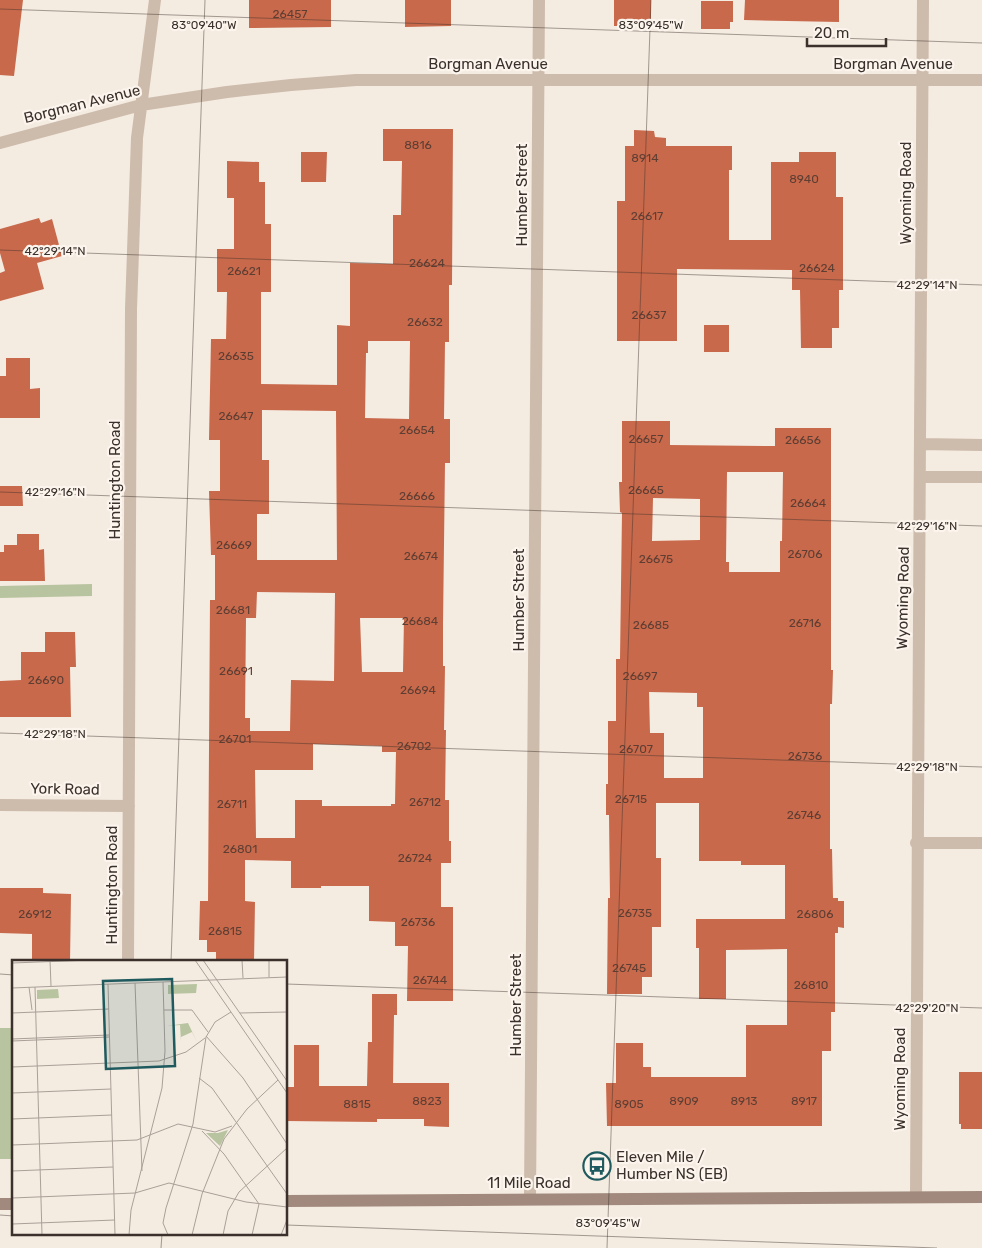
<svg xmlns="http://www.w3.org/2000/svg" width="982" height="1248" font-family="Rubik,sans-serif">
<rect width="100%" height="100%" fill="#f4ebe1"/>
<path fill="#b8c4a0" d="M 92,584 L 92,596 L 0,598 L 0,586 Z
M 0,1028 L 14,1028 L 14,1159 L 0,1159 Z"/>
<path fill="#c8694b" fill-rule="evenodd" d="M 0,0 L 23,0 L 14,76 L 0,75 Z
M 249,0 L 331,0 L 331,27 L 249,28 Z
M 405,0 L 451,0 L 451,26 L 405,27 Z
M 614,0 L 651,0 L 651,26 L 614,26 Z
M 745,0 L 839,0 L 839,22 L 744,20 Z
M 701,1 L 733,1 L 733,22 L 730,22 L 730,29 L 701,29 Z
M 383,129 L 453,129 L 452,285 L 449,285 L 449,342 L 445,342 L 444,419 L 450,419 L 450,463 L 445,463 L 443,625 L 443,666 L 445,666 L 444,730 L 446,730 L 445,800 L 449,800 L 449,841 L 451,841 L 451,863 L 441,863 L 441,907 L 453,907 L 453,1001 L 407,1001 L 408,946 L 395,946 L 395,922 L 369,921 L 369,886 L 321,886 L 321,888 L 291,888 L 291,861 L 245,860 L 245,901 L 255,902 L 254,962 L 216,962 L 216,952 L 207,952 L 207,940 L 199,940 L 200,901 L 208,901 L 210,600 L 215,600 L 215,555 L 211,555 L 209,491 L 220,491 L 220,440 L 209,440 L 211,339 L 226,339 L 227,292 L 217,292 L 217,249 L 234,249 L 234,198 L 227,198 L 227,161 L 259,162 L 259,182 L 265,182 L 265,224 L 271,224 L 271,292 L 261,292 L 261,384 L 337,385 L 337,325 L 350,326 L 350,263 L 393,264 L 393,215 L 401,215 L 402,161 L 383,161 ZM 368,341 L 410,341 L 409,419 L 365,418 L 366,353 L 368,353 ZM 262,410 L 336,411 L 337,560 L 257,560 L 257,514 L 269,514 L 269,460 L 262,460 ZM 257,592 L 335,593 L 334,681 L 291,680 L 290,731 L 250,731 L 250,718 L 245,718 L 246,618 L 256,618 ZM 360,618 L 404,618 L 403,672 L 362,672 ZM 313,744 L 382,746 L 382,752 L 396,752 L 395,804 L 391,804 L 391,806 L 322,806 L 322,800 L 295,800 L 295,838 L 256,838 L 255,770 L 313,770 Z
M 634,130 L 654,131 L 655,137 L 666,138 L 666,146 L 732,146 L 732,170 L 729,170 L 729,240 L 771,240 L 771,162 L 799,162 L 799,152 L 836,152 L 836,197 L 843,197 L 843,290 L 839,290 L 839,328 L 832,328 L 832,348 L 801,348 L 800,290 L 792,290 L 792,270 L 677,269 L 677,341 L 617,341 L 617,201 L 625,201 L 625,146 L 634,146 Z
M 301,152 L 327,152 L 326,182 L 301,182 Z
M 39,218 L 41,223 L 52,219 L 62,256 L 37,263 L 44,289 L 0,301 L 0,273 L 5,271 L 0,253 L 0,229 Z
M 704,325 L 729,325 L 729,352 L 704,352 Z
M 6,358 L 30,358 L 30,389 L 40,388 L 40,418 L 0,418 L 0,376 L 6,376 Z
M 622,421 L 670,421 L 670,445 L 775,446 L 775,428 L 831,428 L 831,670 L 833,670 L 832,704 L 830,704 L 830,849 L 832,849 L 833,898 L 838,898 L 838,901 L 844,901 L 844,928 L 838,927 L 838,933 L 835,933 L 835,1012 L 831,1012 L 831,1051 L 822,1051 L 822,1126 L 607,1126 L 606,1083 L 616,1083 L 616,1043 L 643,1043 L 643,1067 L 651,1067 L 651,1077 L 746,1077 L 746,1025 L 787,1025 L 787,949 L 726,950 L 726,999 L 699,999 L 699,948 L 696,948 L 696,919 L 785,919 L 785,865 L 741,865 L 741,861 L 699,861 L 699,803 L 656,803 L 656,858 L 661,858 L 661,927 L 652,927 L 652,977 L 642,977 L 642,994 L 607,994 L 608,898 L 610,898 L 609,815 L 606,815 L 606,784 L 608,784 L 608,721 L 616,721 L 616,659 L 620,659 L 622,513 L 620,512 L 619,482 L 622,482 ZM 727,472 L 783,472 L 782,541 L 780,541 L 780,572 L 729,572 L 729,562 L 726,562 ZM 653,498 L 700,499 L 700,540 L 652,541 ZM 649,692 L 697,693 L 697,707 L 703,707 L 703,778 L 664,778 L 664,733 L 650,733 Z
M 0,486 L 22,486 L 23,506 L 0,506 Z
M 17,534 L 39,534 L 39,550 L 44,549 L 45,581 L 0,581 L 0,552 L 4,552 L 4,545 L 17,545 Z
M 45,632 L 75,632 L 76,667 L 70,667 L 71,717 L 0,717 L 0,681 L 21,680 L 21,652 L 45,652 Z
M 0,888 L 43,888 L 43,893 L 71,894 L 70,962 L 32,962 L 32,934 L 0,933 Z
M 372,994 L 397,994 L 397,1015 L 394,1015 L 393,1083 L 449,1083 L 449,1127 L 424,1126 L 424,1119 L 377,1119 L 377,1122 L 286,1121 L 286,1087 L 294,1087 L 294,1045 L 319,1045 L 319,1086 L 367,1086 L 368,1042 L 372,1042 Z
M 959,1072 L 982,1072 L 982,1129 L 961,1129 L 961,1124 L 959,1124 Z"/>
<g fill="none" stroke-linecap="round" stroke-linejoin="round">
<path stroke="#cdbbac" stroke-width="12" d="M 0,143 L 141,105 L 227,92 L 291,85 L 356,80 L 982,80
M 920,444 L 982,445
M 921,477 L 982,477
M 0,805 L 129,806
M 916,843 L 982,843
M 128,962 L 131,309 L 137,138 L 155,0
M 916,1197 C 916,798 921,399 923,0
M 530,1199 L 539,0"/>
<path stroke="#a18a7d" stroke-width="12" d="M 286,1201 L 982,1197
M 0,1204 L 14,1204"/>
</g>
<path fill="none" stroke="#3b302b" stroke-width="1" stroke-opacity="0.45" d="M 0,9 L 982,43M 0,250 L 982,285M 0,492 L 982,526M 0,733 L 982,767M 171,962 L 205,0M 0,974 L 14,975M 286,984 L 982,1008M 0,1215 L 14,1216M 286,1225 L 937,1248M 161,1248 L 162,1234M 607,1248 L 651,0"/>
<defs>
<g id="bus-ring" transform="scale(1.4375)"><circle r="9.5" fill="#fbf5ee" stroke="#1f5a5e" stroke-width="1.5"/><path d="M-5-6H5V4H4V6H2V4H-2V6H-4V4H-5ZM-3.5-4V0h7V-4ZM-3.5 1.2v1.5H-2V1.2ZM2 1.2v1.5H3.5V1.2Z" fill="#1f5a5e"/></g>
</defs>
<g fill-rule="evenodd">
<use href="#bus-ring" x="597" y="1166"/>
</g>
<g text-anchor="middle" dominant-baseline="central" stroke-width="4.5" stroke-linejoin="round" paint-order="stroke">
<g font-size="12" fill="#5e3e33">
<text x="290" y="14">26457</text>
<text x="418" y="145">8816</text>
<text x="645" y="158">8914</text>
<text x="804" y="179">8940</text>
<text x="647" y="216">26617</text>
<text x="427" y="263">26624</text>
<text x="817" y="268">26624</text>
<text x="244" y="271">26621</text>
<text x="649" y="315">26637</text>
<text x="425" y="322">26632</text>
<text x="236" y="356">26635</text>
<text x="236" y="416">26647</text>
<text x="417" y="430">26654</text>
<text x="646" y="439">26657</text>
<text x="803" y="440">26656</text>
<text x="646" y="490">26665</text>
<text x="417" y="496">26666</text>
<text x="808" y="503">26664</text>
<text x="234" y="545">26669</text>
<text x="805" y="554">26706</text>
<text x="421" y="556">26674</text>
<text x="656" y="559">26675</text>
<text x="233" y="610">26681</text>
<text x="420" y="621">26684</text>
<text x="805" y="623">26716</text>
<text x="651" y="625">26685</text>
<text x="236" y="671">26691</text>
<text x="640" y="676">26697</text>
<text x="46" y="680">26690</text>
<text x="418" y="690">26694</text>
<text x="235" y="739">26701</text>
<text x="414" y="746">26702</text>
<text x="636" y="749">26707</text>
<text x="805" y="756">26736</text>
<text x="631" y="799">26715</text>
<text x="425" y="802">26712</text>
<text x="232" y="804">26711</text>
<text x="804" y="815">26746</text>
<text x="240" y="849">26801</text>
<text x="415" y="858">26724</text>
<text x="635" y="913">26735</text>
<text x="35" y="914">26912</text>
<text x="815" y="914">26806</text>
<text x="418" y="922">26736</text>
<text x="225" y="931">26815</text>
<text x="629" y="968">26745</text>
<text x="430" y="980">26744</text>
<text x="811" y="985">26810</text>
<text x="427" y="1101">8823</text>
<text x="684" y="1101">8909</text>
<text x="744" y="1101">8913</text>
<text x="804" y="1101">8917</text>
<text x="357" y="1104">8815</text>
<text x="629" y="1104">8905</text>
</g>
<g font-size="15" fill="#3b302b" stroke="#fbf5ee">
<text x="488" y="64">Borgman Avenue</text>
<text x="893" y="64">Borgman Avenue</text>
<text transform="translate(82 104) rotate(-14)">Borgman Avenue</text>
<text transform="translate(906 193) rotate(-90)">Wyoming Road</text>
<text transform="translate(522 195) rotate(-90)">Humber Street</text>
<text transform="translate(115 480) rotate(-90)">Huntington Road</text>
<text transform="translate(903 598) rotate(-89)">Wyoming Road</text>
<text transform="translate(519 600) rotate(-90)">Humber Street</text>
<text transform="translate(65 789) rotate(1)">York Road</text>
<text transform="translate(112 885) rotate(-90)">Huntington Road</text>
<text transform="translate(516 1005) rotate(-90)">Humber Street</text>
<text transform="translate(900 1079) rotate(-90)">Wyoming Road</text>
<text x="529" y="1183">11 Mile Road</text>
</g>
<g font-size="15" fill="#3b302b" stroke="#fbf5ee" text-anchor="start">
<text x="616" y="1157">Eleven Mile /<tspan x="616" dy="17">Humber NS (EB)</tspan></text>
</g>
</g>
<g transform="translate(12 960)">
<rect width="275" height="275" fill="#f4ebe1"/>
<path d="M 185,24 L 184,33 L 156,34 L 156,25 ZM 46,29 L 47,38 L 25,39 L 25,30 ZM 176,63 L 185,82 L 180,72 L 169,77 L 169,81 L 168,65 L 155,66 ZM 216,170 L 208,186 L 194,173 L 206,173 Z" fill="#b8c4a0"/>
<path fill="none" stroke="#aaa098" stroke-width="1" d="M 38,0 L 39,26M 183,0 L 275,133M 191,0 L 275,121M 230,0 L 231,18M 257,0 L 257,17M 0,3 L 79,0M 123,23 L 130,211M 96,24 L 103,275M 17,27 L 20,50M 23,27 L 30,275M 0,28 L 275,17M 152,50 L 180,50 L 196,72M 0,53 L 97,49M 228,53 L 275,52M 194,76 L 231,118 L 275,184M 0,79 L 97,75M 0,81 L 97,77M 0,107 L 147,101 L 174,92 L 193,78M 187,118 L 200,128 L 275,234M 0,133 L 99,129M 0,159 L 100,155M 190,171 L 212,194 L 247,244 L 240,275M 0,185 L 125,180 L 166,164 L 203,172 L 220,166M 0,211 L 101,207M 0,238 L 123,233 L 157,223 L 234,242 L 275,247M 0,264 L 103,260M 117,275 L 119,250 L 150,128 L 153,91 L 151,22M 156,275 L 151,263 L 154,248 L 181,164 L 194,77 L 203,62 L 219,52M 180,275 L 190,234 L 212,179 L 235,149 L 266,120M 211,275 L 216,251 L 227,232 L 275,188M 269,275 L 275,260"/>
<path fill="#1f5a5e" fill-opacity="0.15" stroke="#1f5a5e" stroke-width="2.5" d="M 160,19 L 163,106 L 94,109 L 91,21 Z"/>
<rect width="275" height="275" fill="none" stroke="#3b302b" stroke-width="2.5"/>
</g>
<g font-size="12" text-anchor="middle" fill="#3b302b" stroke="#fbf5ee" stroke-width="4.5" stroke-linejoin="round" paint-order="stroke">
<text x="204" y="29">83°09'40"W</text>
<text x="651" y="29">83°09'45"W</text>
<text x="55" y="255">42°29'14"N</text>
<text x="927" y="289">42°29'14"N</text>
<text x="55" y="496">42°29'16"N</text>
<text x="927" y="530">42°29'16"N</text>
<text x="55" y="738">42°29'18"N</text>
<text x="927" y="771">42°29'18"N</text>
<text x="927" y="1012">42°29'20"N</text>
<text x="608" y="1227">83°09'45"W</text>
</g>
<path d="M807 38v8h79v-8" fill="none" stroke="#3b302b" stroke-width="2.5"/>
<text x="814" y="38" font-size="15" fill="#3b302b" stroke="#fbf5ee" stroke-width="4" paint-order="stroke">20 m</text>
</svg>
